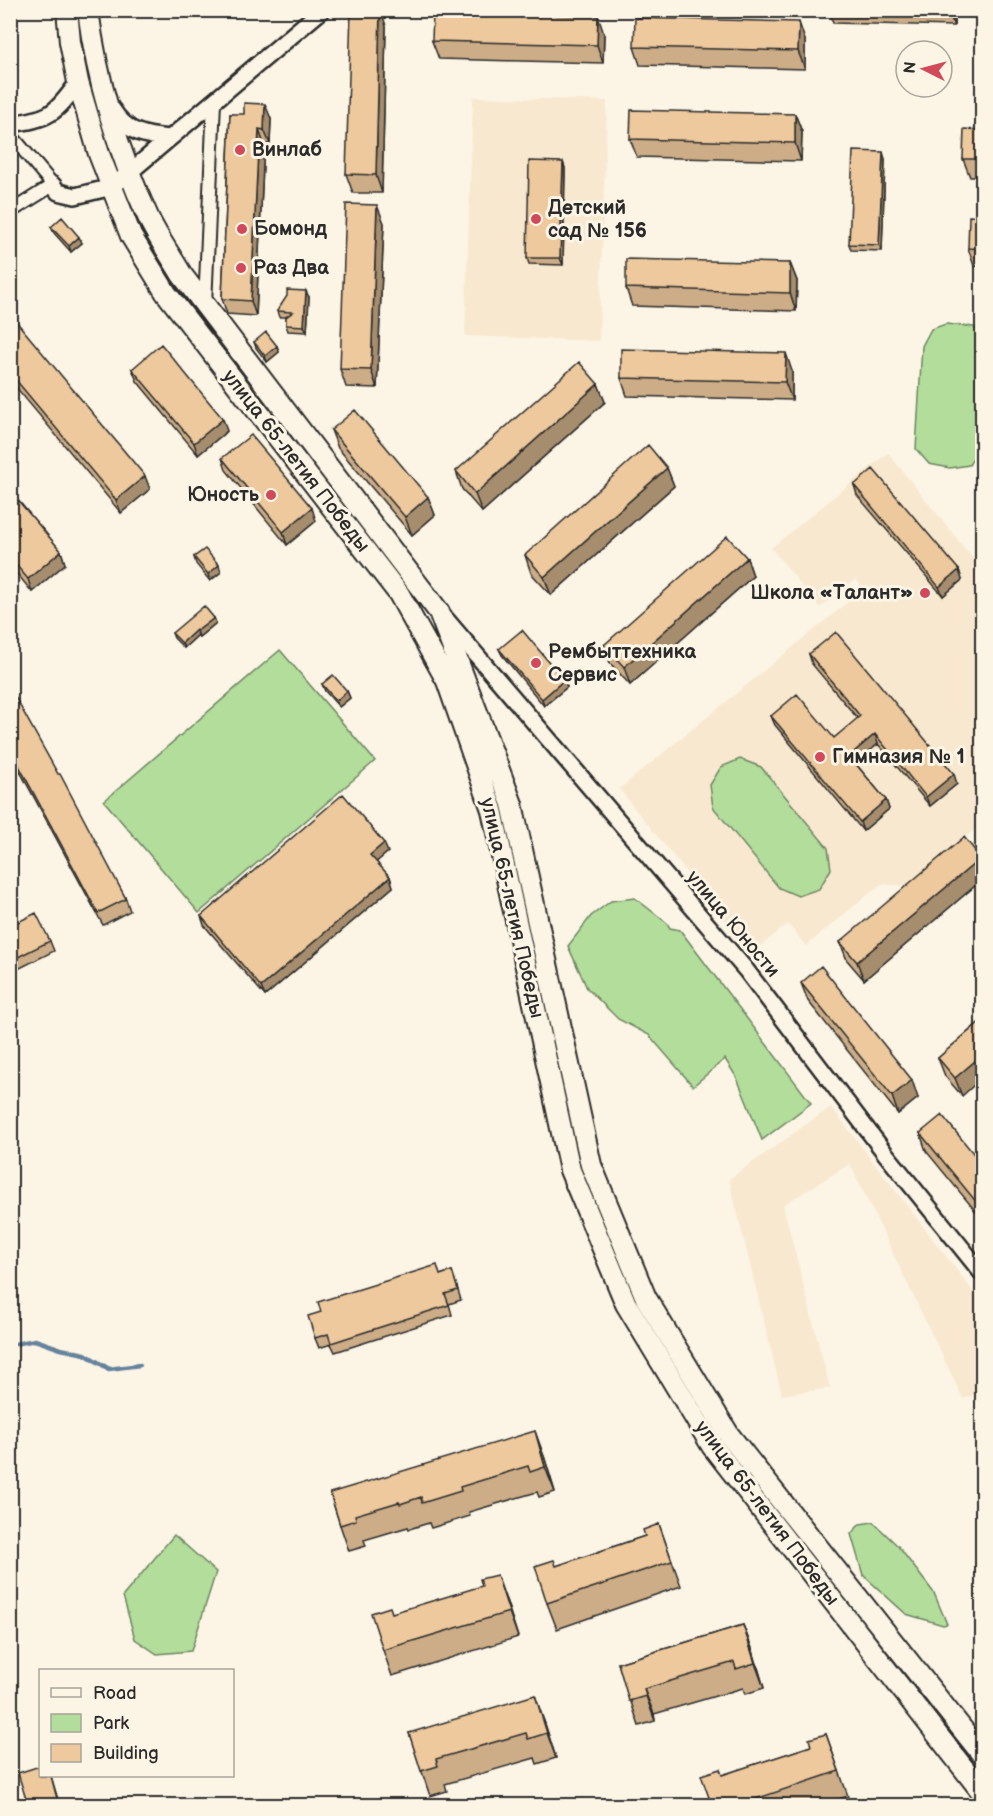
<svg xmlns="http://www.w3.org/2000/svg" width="993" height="1816" font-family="'Balsamiq Sans',sans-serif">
<rect width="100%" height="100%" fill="#fcf5e5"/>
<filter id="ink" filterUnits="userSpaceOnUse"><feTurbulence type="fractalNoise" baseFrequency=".0167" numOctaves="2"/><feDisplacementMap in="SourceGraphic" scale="12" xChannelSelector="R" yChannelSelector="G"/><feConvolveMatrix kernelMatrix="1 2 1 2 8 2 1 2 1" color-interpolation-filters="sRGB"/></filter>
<g filter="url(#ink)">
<path fill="#f8e8cf" d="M 473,97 L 607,101 L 599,341 L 465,336 Z
M 888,453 L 982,570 L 982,718 L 974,725 L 982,719 L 982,824 L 905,886 L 881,884 L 806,946 L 788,924 L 752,953 L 619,789 L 864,589 L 856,579 L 820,608 L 771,548 Z
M 831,1107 L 982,1303 L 982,1392 L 963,1399 L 850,1164 L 783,1205 L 830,1388 L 782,1395 L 729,1179 Z"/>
<path fill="#b2dd9b" stroke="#6e8463" stroke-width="1.5" d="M 946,324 L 974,327 L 982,337 L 982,379 L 977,452 L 969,465 L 950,468 L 929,464 L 916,449 L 922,346 L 931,329 Z
M 280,650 L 375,761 L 199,913 L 104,801 Z
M 740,759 L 761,767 L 828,848 L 831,869 L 819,889 L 798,896 L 779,888 L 713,807 L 710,785 L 721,767 Z
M 635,898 L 667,923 L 670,928 L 680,930 L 811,1103 L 762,1140 L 737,1078 L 725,1059 L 693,1086 L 649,1035 L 618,1019 L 587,988 L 568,946 L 591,916 L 611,901 Z
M 873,1522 L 898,1546 L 934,1593 L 947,1624 L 943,1625 L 906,1614 L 863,1575 L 851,1534 L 860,1524 Z
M 174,1535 L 216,1572 L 191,1651 L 157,1654 L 135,1639 L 123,1596 Z"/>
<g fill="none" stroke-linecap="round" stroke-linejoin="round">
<path stroke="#66839d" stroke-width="4.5" d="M 10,1345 L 35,1340 L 61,1349 L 85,1354 L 109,1369 L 140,1365"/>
<g stroke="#2b2b2b" stroke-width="16">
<path id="minor" d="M 10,134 L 53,185 L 10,212
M 205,305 L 214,102"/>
</g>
<g stroke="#2b2b2b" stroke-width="20">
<path id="tertiary" d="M 112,109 C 127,133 144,136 170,138
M 10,124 C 49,119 56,114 78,82
M 53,185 L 58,192 L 75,196 L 112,187 L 322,10
M 444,617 L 746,970 L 885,1153 L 982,1273"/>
</g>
<g stroke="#2b2b2b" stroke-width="24">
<path id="primary" d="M 67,10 L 70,42 L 78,82 L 99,154 L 131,236 L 166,293 L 399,594 L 447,681 L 492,810 L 570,1170 L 626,1304 L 712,1446 L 982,1792
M 88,10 C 97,81 119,154 149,219 C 158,238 171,256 182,275 L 439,612 L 512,804 L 591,1165 L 646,1298 L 729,1435 L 982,1754"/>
</g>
<use href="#minor" stroke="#fcf5e5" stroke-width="12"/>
<use href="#tertiary" stroke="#fcf5e5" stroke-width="15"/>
<use href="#primary" stroke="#fcf5e5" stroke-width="20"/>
</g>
<path fill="#ccad87" stroke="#2b2b2b" stroke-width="1.5" d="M 829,10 L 954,10 L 954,26 L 833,23 Z
M 386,26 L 382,193 L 353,193 L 346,174 Z
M 604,34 L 603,63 L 439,59 L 432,41 Z
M 805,40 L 805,69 L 640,65 L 634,47 Z
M 230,114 L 271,119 L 270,144 L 264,144 L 256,316 L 227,314 L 222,299 Z
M 795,114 L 802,132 L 801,161 L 637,157 L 630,139 Z
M 982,130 L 982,177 L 970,177 L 963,159 Z
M 885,159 L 882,251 L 851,250 L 849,244 Z
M 563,162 L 565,168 L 563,265 L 529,264 L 527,258 Z
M 982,217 L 982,267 L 974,266 L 968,248 Z
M 384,223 L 377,388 L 346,387 L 340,369 Z
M 51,227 L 82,243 L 71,252 L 54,233 Z
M 790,263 L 797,281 L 796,311 L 632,306 L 626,288 Z
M 309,297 L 307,332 L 288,331 L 286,325 L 286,317 L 279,317 L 277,311 Z
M 10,323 L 150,489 L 121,513 L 10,380 Z
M 254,342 L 277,346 L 279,352 L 267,362 L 256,348 Z
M 132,369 L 227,431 L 198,455 L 137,381 Z
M 792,371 L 792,400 L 627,396 L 621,378 Z
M 598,384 L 605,402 L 482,512 L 462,489 L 456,471 Z
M 331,430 L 428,497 L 435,515 L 412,535 L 338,448 Z
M 222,458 L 316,521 L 287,545 L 226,470 Z
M 667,468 L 674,486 L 551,595 L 531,573 L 525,555 Z
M 854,485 L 959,570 L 962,580 L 943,596 L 857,495 Z
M 10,491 L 61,551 L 65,564 L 32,592 L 10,565 Z
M 194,557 L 221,572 L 210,581 L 196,564 Z
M 747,558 L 753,576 L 630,685 L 610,663 L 604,645 Z
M 214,618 L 216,623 L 199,637 L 198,635 L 184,648 L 174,638 L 172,633 Z
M 499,649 L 567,687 L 544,706 L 502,655 Z
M 809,654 L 957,784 L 930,806 L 878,744 L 855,763 L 886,800 L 889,809 L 863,831 L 775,725 L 771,716 L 834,738 L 858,719 L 812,664 Z
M 322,684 L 347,691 L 350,698 L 339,707 L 325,691 Z
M 10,688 L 126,899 L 130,911 L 103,925 L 10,753 Z
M 388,852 L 376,862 L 390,877 L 393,887 L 265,996 L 204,925 L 201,916 Z
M 981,858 L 982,862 L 982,880 L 864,980 L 847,960 L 840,942 Z
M 10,926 L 50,941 L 54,951 L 10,973 Z
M 801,983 L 918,1098 L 898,1114 L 808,1001 Z
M 982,1020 L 962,1096 L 945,1076 L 938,1058 Z
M 920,1133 L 982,1164 L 982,1219 L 926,1151 Z
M 452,1271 L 461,1300 L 449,1304 L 452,1315 L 335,1352 L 331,1344 L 319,1348 L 315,1338 L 440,1275 Z
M 544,1456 L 555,1492 L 539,1497 L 537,1492 L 469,1512 L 470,1516 L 431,1528 L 429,1523 L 409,1529 L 408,1527 L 364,1540 L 366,1546 L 349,1551 L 340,1525 L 330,1493 Z
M 659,1524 L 681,1586 L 557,1629 L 547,1603 L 556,1566 L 645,1536 Z
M 506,1600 L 518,1637 L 392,1676 L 383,1650 L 393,1613 Z
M 743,1625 L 753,1651 L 764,1688 L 745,1694 L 743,1688 L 654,1714 L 655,1721 L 639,1726 L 618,1663 Z
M 544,1721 L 556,1758 L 537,1764 L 535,1758 L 445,1784 L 447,1791 L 430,1796 L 409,1733 Z
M 826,1734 L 848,1796 L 819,1806 L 712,1806 L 722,1775 L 811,1746 Z"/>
<path fill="#a68d6e" stroke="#2b2b2b" stroke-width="1.5" d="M 380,10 L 381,10 L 386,26 L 382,193 L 376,175 Z
M 948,10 L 954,10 L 954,26 Z
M 598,16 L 604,34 L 603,63 L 597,45 Z
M 799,22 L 805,40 L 805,69 L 798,51 Z
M 265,104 L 271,119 L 270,144 L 264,130 Z
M 795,114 L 802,132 L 801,161 L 795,143 Z
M 259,129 L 264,144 L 256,316 L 251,301 Z
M 883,152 L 885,159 L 882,251 L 879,245 Z
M 563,162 L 565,168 L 563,265 L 560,258 Z
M 377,205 L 384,223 L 377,388 L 371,370 Z
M 79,237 L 82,243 L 71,252 L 69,246 Z
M 790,263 L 797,281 L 796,311 L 790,293 Z
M 306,291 L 309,297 L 307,332 L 304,326 Z
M 277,346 L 279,352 L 267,362 L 265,356 Z
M 786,353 L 792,371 L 792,400 L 785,382 Z
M 598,384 L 605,402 L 482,512 L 475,494 Z
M 223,419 L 227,431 L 198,455 L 194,443 Z
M 667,468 L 674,486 L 551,595 L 544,577 Z
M 145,476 L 150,489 L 121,513 L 116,500 Z
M 428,497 L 435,515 L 412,535 L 405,517 Z
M 312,508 L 316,521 L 287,545 L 283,532 Z
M 61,551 L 65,564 L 32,592 L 28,579 Z
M 747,558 L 753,576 L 630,685 L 624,667 Z
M 219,565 L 221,572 L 210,581 L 208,574 Z
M 959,570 L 962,580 L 943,596 L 939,587 Z
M 214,618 L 216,623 L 199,637 L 197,631 Z
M 196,630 L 198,635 L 184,648 L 182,643 Z
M 564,680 L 567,687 L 544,706 L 542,699 Z
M 347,691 L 350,698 L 339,707 L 336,701 Z
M 875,734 L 878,744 L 853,765 L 849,756 Z
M 954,774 L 957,784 L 930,806 L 926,797 Z
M 886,800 L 889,809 L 863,831 L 860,822 Z
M 384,843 L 388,852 L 374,864 L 370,855 Z
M 981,858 L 982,862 L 982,880 L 864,980 L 857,962 Z
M 390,877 L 393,887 L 265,996 L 261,987 Z
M 982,1055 L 982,1078 L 962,1096 L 955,1078 Z
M 912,1080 L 918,1098 L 898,1114 L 892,1096 Z
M 535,1431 L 544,1456 L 555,1492 L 545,1467 Z
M 497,1575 L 506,1600 L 518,1637 L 509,1612 Z
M 743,1625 L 753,1651 L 764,1688 L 755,1663 Z
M 644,1689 L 654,1714 L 655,1721 L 646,1696 Z
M 535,1695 L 544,1721 L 556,1758 L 547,1733 Z
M 51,1776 L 60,1806 L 59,1806 Z"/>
<path fill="#edc99d" stroke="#2b2b2b" stroke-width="1.5" d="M 351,10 L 380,10 L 376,175 L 346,174 Z
M 433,12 L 598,16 L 597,45 L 432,41 Z
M 635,18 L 799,22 L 798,51 L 634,47 Z
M 244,103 L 265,104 L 264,130 L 259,129 L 251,301 L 222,299 L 230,114 L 244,114 Z
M 631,110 L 795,114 L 795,143 L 630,139 Z
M 964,129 L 982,130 L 982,159 L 963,159 Z
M 853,151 L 883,152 L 879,245 L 849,244 Z
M 529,161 L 563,162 L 560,258 L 527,258 Z
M 346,204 L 377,205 L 371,370 L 340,369 Z
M 969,216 L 982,217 L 982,249 L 968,248 Z
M 62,217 L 79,237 L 69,246 L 51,227 Z
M 626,259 L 790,263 L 790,293 L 626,288 Z
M 287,290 L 306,291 L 304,326 L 286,325 L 286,317 L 293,312 L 277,311 L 287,296 Z
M 15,320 L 145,476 L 116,500 L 10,373 L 10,323 Z
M 266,332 L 277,346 L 265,356 L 254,342 Z
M 161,344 L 223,419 L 194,443 L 132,369 Z
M 621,349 L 786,353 L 785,382 L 621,378 Z
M 579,362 L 598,384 L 475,494 L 456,471 Z
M 355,410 L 428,497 L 405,517 L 331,430 Z
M 251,435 L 312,508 L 283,532 L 222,458 Z
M 648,445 L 667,468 L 544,577 L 525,555 Z
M 873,469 L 959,570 L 939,587 L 854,485 Z
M 10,491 L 61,551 L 28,579 L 10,558 Z
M 727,536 L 747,558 L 624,667 L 604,645 Z
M 205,549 L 219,565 L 208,574 L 194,557 Z
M 204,606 L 214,618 L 197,631 L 196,630 L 182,643 L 172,633 Z
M 522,630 L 564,680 L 542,699 L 499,649 Z
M 836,632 L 954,774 L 926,797 L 875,734 L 849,756 L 886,800 L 860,822 L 771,716 L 797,694 L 834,738 L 860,716 L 809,654 Z
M 333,675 L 347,691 L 336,701 L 322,684 Z
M 10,688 L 58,774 L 60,774 L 126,899 L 98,913 L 10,749 Z
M 343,794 L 384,843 L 370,855 L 390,877 L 261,987 L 201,916 Z
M 964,837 L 981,858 L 857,962 L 840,942 Z
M 36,913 L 50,941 L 10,961 L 10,926 Z
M 821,966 L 912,1080 L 892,1096 L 801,983 Z
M 982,1020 L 982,1055 L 955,1078 L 938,1058 Z
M 942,1115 L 982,1164 L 982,1209 L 920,1133 Z
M 437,1265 L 440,1275 L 452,1271 L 458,1290 L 445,1294 L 449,1305 L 331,1343 L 328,1334 L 315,1338 L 308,1316 L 321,1312 L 318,1302 Z
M 535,1431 L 545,1467 L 530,1472 L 528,1466 L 460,1487 L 461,1491 L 422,1503 L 421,1497 L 400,1504 L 399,1502 L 355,1515 L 356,1520 L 340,1525 L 330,1493 Z
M 659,1524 L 672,1561 L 547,1603 L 535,1566 L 554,1560 L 556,1566 L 645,1536 L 643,1530 Z
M 497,1575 L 509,1612 L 383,1650 L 371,1613 L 390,1607 L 392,1613 L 482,1586 L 480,1579 Z
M 743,1625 L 755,1663 L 736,1669 L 734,1662 L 644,1689 L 646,1696 L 629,1701 L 618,1663 Z
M 535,1695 L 547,1733 L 528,1739 L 526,1733 L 436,1759 L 438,1766 L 421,1771 L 409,1733 Z
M 826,1734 L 839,1771 L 735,1806 L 712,1806 L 701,1775 L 720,1769 L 722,1775 L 811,1746 L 809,1739 Z
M 40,1766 L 40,1776 L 51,1776 L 59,1806 L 28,1806 L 18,1773 Z"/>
</g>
<g fill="#d1495b" stroke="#fcf5e5" stroke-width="2">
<circle cx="240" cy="150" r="6"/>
<circle cx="536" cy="219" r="6"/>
<circle cx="242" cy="229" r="6"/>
<circle cx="241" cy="268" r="6"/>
<circle cx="271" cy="495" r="6"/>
<circle cx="925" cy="593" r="6"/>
<circle cx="536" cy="663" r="6"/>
<circle cx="820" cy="757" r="6"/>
</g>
<g text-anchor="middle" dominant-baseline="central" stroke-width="6" stroke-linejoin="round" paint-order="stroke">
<g font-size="20" font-weight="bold" fill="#2b2b2b" stroke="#fcf5e5" text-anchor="start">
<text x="252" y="150">Винлаб</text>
<text x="548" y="208">Детский<tspan x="548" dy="23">сад № 156</tspan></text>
<text x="254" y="229">Бомонд</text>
<text x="253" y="268">Раз Два</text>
<text x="259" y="495" text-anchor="end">Юность</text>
<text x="913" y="593" text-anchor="end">Школа «Талант»</text>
<text x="548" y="652">Рембыттехника<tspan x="548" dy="23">Сервис</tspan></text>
<text x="832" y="757">Гимназия № 1</text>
</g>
<g font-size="20" fill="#2b2b2b" stroke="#fcf5e5">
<text transform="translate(296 461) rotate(52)">улица 65-летия Победы</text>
<text transform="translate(512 908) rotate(77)">улица 65-летия Победы</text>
<text transform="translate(733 924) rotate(50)">улица Юности</text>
<text transform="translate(767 1513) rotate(53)">улица 65-летия Победы</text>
</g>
</g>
<rect width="993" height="1816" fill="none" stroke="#fcf5e5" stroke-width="36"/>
<rect x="18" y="18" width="957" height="1780" fill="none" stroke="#2b2b2b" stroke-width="2" filter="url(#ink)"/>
<rect x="39" y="1669" width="195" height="108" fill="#fcf5e5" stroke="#a8a49b" stroke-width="1.5"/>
<rect x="51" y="1688" width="30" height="9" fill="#fcf5e5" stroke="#a8a49b" stroke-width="1.5"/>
<text x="93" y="1699" font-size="18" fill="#2b2b2b">Road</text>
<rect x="51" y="1714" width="30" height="18" fill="#b2dd9b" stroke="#a8a49b" stroke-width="1.5"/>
<text x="93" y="1729" font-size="18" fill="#2b2b2b">Park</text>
<rect x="51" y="1744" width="30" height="18" fill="#edc99d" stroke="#a8a49b" stroke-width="1.5"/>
<text x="93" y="1759" font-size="18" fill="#2b2b2b">Building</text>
<g transform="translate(924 69) rotate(276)"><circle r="28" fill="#fcf5e5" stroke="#a8a49b" stroke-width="1.5"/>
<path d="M0-4.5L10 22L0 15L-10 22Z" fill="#d1495b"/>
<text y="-9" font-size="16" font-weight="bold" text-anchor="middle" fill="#2b2b2b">N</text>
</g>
</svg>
